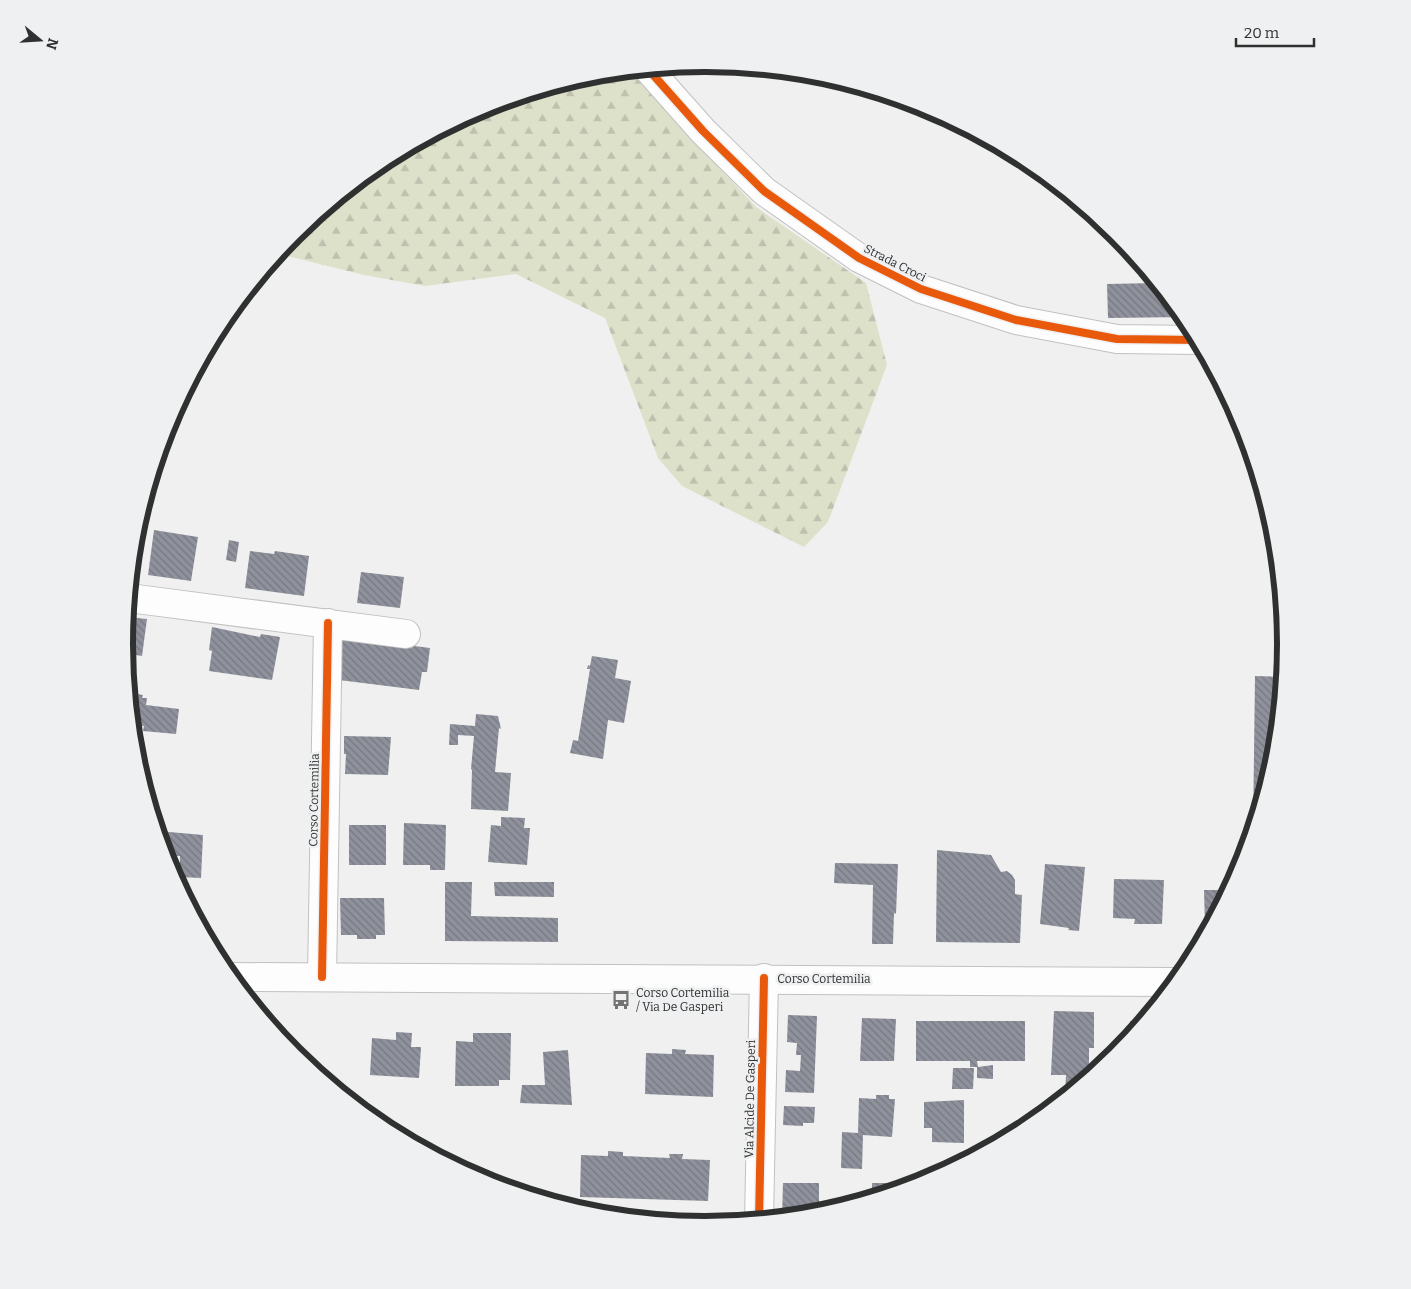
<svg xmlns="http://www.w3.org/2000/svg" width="1411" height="1289" font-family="Bitter,serif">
<defs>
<pattern id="forest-firs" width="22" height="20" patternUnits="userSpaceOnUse" patternTransform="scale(1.25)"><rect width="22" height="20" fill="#dee1ca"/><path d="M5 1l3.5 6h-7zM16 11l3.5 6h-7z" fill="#bfc1ae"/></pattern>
<pattern id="building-back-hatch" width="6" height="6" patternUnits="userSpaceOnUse" patternTransform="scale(1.25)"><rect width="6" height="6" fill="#8f929c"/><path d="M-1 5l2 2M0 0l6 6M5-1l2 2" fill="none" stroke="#757880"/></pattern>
</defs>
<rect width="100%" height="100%" fill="#f0f0f0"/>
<path fill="url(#forest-firs)" d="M 630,71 L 756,207 L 866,283 L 887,365 L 828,522 L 804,547 L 682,486 L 658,458 L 605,318 L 516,274 L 425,286 L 364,275 L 279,254 L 295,234 L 383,161 L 484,108 L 592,75 Z"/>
<path fill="url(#building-back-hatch)" d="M 1156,283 L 1189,322 L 1192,329 L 1187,329 L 1185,317 L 1108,318 L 1107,284 Z
M 154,530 L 198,537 L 191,581 L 148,575 Z
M 229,540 L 239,542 L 236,562 L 226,560 Z
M 250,551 L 274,554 L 275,551 L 309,556 L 304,596 L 245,588 Z
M 361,572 L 404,577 L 400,608 L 357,603 Z
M 127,617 L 147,619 L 142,656 L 130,654 L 129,660 L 126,659 L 125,644 Z
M 212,627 L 260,637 L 261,634 L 280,637 L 272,680 L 209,671 L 212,651 L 209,650 Z
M 338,636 L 430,648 L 427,672 L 422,672 L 419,690 L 339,680 L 341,662 L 335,661 Z
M 592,656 L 618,660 L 615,678 L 631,681 L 624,723 L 608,720 L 603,759 L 570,753 L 573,740 L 578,741 L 590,669 L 587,669 L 588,665 L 590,666 Z
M 1255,676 L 1283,677 L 1275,758 L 1253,832 Z
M 130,693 L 143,695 L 142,698 L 147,698 L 146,705 L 179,709 L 176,734 L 143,731 L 144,726 L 133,725 Z
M 476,714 L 498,716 L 501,729 L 499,728 L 495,772 L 511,773 L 508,811 L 471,809 L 472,770 L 471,769 L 474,736 L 458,735 L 458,745 L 449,745 L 450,724 L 475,726 Z
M 344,736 L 391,737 L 388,775 L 345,774 L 346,754 L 344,754 Z
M 146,790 L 153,790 L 151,809 Z
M 501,817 L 525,818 L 524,828 L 530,828 L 527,865 L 488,862 L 491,825 L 501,826 Z
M 404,823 L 446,825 L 445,870 L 430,870 L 430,865 L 403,865 Z
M 349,825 L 386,825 L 386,865 L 349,865 Z
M 158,831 L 203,835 L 201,878 L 180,877 L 180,856 L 166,856 Z
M 937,850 L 991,855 L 1001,872 L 1007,871 L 1012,875 L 1015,880 L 1015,894 L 1022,895 L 1020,943 L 936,942 Z
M 835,863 L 898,864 L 896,914 L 894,913 L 893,944 L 872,944 L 873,885 L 834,883 Z
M 1045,864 L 1085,867 L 1079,931 L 1068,930 L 1069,928 L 1040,924 Z
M 1114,879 L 1164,880 L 1162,924 L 1134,924 L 1135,919 L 1113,918 Z
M 445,882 L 472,882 L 471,916 L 558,918 L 558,942 L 445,941 Z
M 494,882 L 554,882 L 554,897 L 495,896 Z
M 1204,890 L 1229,890 L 1211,925 L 1205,925 Z
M 340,898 L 384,898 L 385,935 L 376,935 L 376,939 L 357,939 L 357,935 L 341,935 Z
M 191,908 L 198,908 L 198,921 Z
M 1054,1011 L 1094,1012 L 1094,1048 L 1089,1048 L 1089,1077 L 1065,1097 L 1066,1075 L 1051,1075 Z
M 788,1015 L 817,1016 L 814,1093 L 785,1092 L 786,1070 L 800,1071 L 801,1055 L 796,1055 L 797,1043 L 787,1042 Z
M 862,1018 L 896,1019 L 894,1061 L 860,1061 Z
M 916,1021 L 1025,1021 L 1025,1061 L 977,1061 L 978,1067 L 993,1065 L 993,1079 L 977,1078 L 977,1067 L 970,1067 L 970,1061 L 916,1061 Z
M 1130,1021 L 1144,1021 L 1130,1039 Z
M 396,1032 L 412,1033 L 411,1047 L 421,1047 L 419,1078 L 370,1075 L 372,1038 L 396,1040 Z
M 473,1033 L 511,1033 L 510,1080 L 499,1080 L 499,1086 L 455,1086 L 456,1041 L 473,1042 Z
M 672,1049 L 686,1050 L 685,1054 L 714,1055 L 713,1097 L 645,1094 L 646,1053 L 672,1054 Z
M 568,1050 L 572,1105 L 520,1103 L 522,1085 L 545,1085 L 543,1052 Z
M 953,1068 L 974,1068 L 973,1089 L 952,1089 Z
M 876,1095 L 889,1095 L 889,1099 L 895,1099 L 892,1137 L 863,1135 L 862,1169 L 841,1168 L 842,1132 L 858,1133 L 859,1098 L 876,1099 Z
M 964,1100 L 964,1143 L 932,1142 L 932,1128 L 924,1128 L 924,1102 Z
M 784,1106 L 815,1107 L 814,1123 L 803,1123 L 803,1126 L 783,1125 Z
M 608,1151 L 623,1152 L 623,1156 L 670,1158 L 669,1154 L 683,1154 L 682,1159 L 710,1160 L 708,1201 L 580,1197 L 581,1155 L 608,1156 Z
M 783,1183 L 819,1183 L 819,1206 L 815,1206 L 815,1214 L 782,1218 Z
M 872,1183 L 914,1183 L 914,1185 L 872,1198 Z"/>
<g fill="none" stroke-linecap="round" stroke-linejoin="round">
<g stroke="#c1c1c2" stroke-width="30">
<path id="minor" d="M 648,69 L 703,131 L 764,191 L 859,258 L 921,289 L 1016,320 L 1117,339 L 1198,340
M 129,598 L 406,634
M 322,977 L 328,623
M 759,1220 L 764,978"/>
</g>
<g stroke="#c1c1c2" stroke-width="30">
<path id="major" d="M 231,977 L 1176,982"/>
</g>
<use href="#minor" stroke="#fdfdfd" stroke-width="28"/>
<use href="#major" stroke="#fdfdfd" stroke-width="28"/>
<g stroke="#eff0f1" stroke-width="11">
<path id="cycleway" d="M 648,69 L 703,131 L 764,191 L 859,258 L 921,289 L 1016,320 L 1117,339 L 1198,340
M 322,977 L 328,623
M 759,1220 L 764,978"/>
</g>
<use href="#cycleway" stroke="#e8590c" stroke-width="8"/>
</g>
<defs>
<g id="bus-bare" transform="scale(1.5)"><path d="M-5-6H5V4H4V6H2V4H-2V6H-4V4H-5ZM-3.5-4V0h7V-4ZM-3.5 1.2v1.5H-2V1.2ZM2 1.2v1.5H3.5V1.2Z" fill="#737373" stroke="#eff0f1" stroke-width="2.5" paint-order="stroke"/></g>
</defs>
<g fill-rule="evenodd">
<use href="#bus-bare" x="621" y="1000"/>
</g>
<g text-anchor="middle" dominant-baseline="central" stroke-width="5" stroke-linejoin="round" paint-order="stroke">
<g font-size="12" fill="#2f3030" stroke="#eff0f1">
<text transform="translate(895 263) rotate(27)">Strada Croci</text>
<text transform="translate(314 800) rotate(-89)">Corso Cortemilia</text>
<text x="824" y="979">Corso Cortemilia</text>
<text transform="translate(750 1099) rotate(-89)">Via Alcide De Gasperi</text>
</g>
<g font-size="12" fill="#2f3030" stroke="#eff0f1" text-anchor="start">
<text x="636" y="993">Corso Cortemilia<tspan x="636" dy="14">/ Via De Gasperi</tspan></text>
</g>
</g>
<path d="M0 0H1411V1289H0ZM133 644a572 572 0 1 1 1144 0a572 572 0 1 1-1144 0Z" fill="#eff0f1" fill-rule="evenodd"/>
<path fill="none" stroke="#2f3030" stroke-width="6" d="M133 644a572 572 0 1 1 1144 0a572 572 0 1 1-1144 0Z"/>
<g transform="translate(40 40) rotate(108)" stroke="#eff0f1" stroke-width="4" paint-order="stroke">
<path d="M0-4L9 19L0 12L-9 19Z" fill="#2f3030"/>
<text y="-8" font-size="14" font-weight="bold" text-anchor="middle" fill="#2f3030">N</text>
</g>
<path d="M1236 38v8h78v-8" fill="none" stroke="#2f3030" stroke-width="2.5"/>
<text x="1244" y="38" font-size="15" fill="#2f3030" stroke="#eff0f1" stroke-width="4" paint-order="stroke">20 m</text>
</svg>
